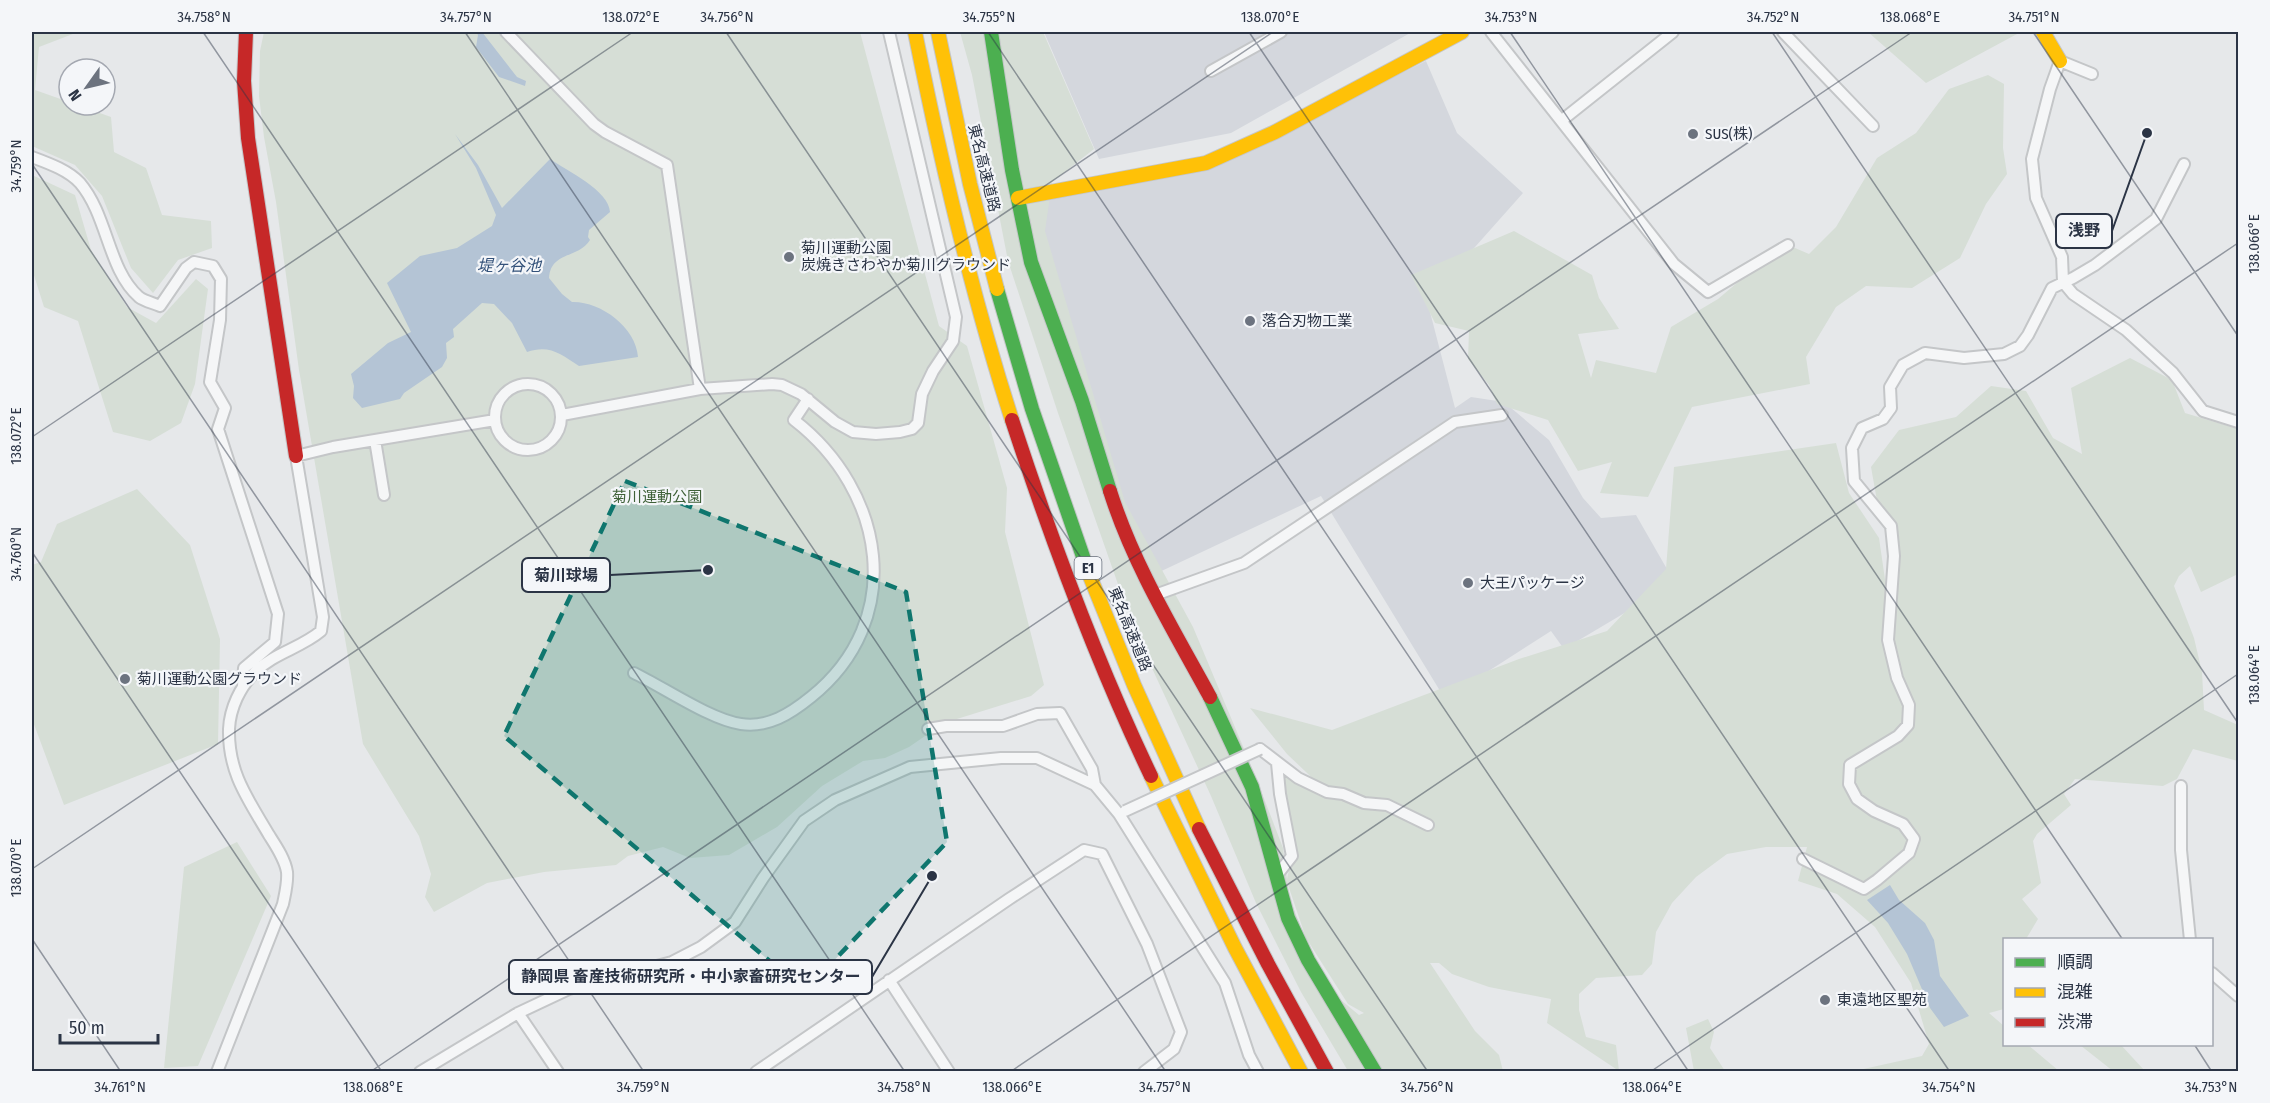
<svg xmlns="http://www.w3.org/2000/svg" width="2270" height="1103" font-family="'Fira Sans Condensed','Noto Sans JP',sans-serif">
<rect width="100%" height="100%" fill="#e6e8ea"/>
<path fill="#d4d7dd" d="M 1044,32 L 1412,32 L 1231,133 L 1099,159 Z
M 1426,61 L 1457,133 L 1523,193 L 1467,256 L 1423,285 L 1455,408 L 1471,397 L 1504,402 L 1549,440 L 1583,498 L 1601,518 L 1636,515 L 1675,583 L 1564,649 L 1551,631 L 1445,699 L 1321,496 L 1153,575 L 1115,495 L 1031,203 L 1207,170 Z"/>
<path fill="#d6ded6" fill-rule="evenodd" d="M 32,32 L 78,32 L 39,47 L 35,90 L 69,102 L 69,105 L 77,105 L 111,117 L 114,152 L 146,168 L 162,215 L 211,221 L 212,248 L 178,260 L 153,293 L 131,268 L 102,196 L 75,165 L 32,146 Z
M 264,32 L 860,32 L 939,326 L 967,346 L 1007,488 L 1005,532 L 1044,685 L 1031,696 L 944,723 L 909,747 L 885,758 L 863,761 L 822,786 L 777,827 L 729,855 L 690,858 L 663,847 L 628,856 L 616,865 L 544,872 L 487,883 L 434,912 L 425,897 L 431,874 L 419,836 L 363,744 L 299,370 L 276,202 L 264,137 L 259,96 L 260,51 Z
M 960,32 L 1043,32 L 1094,149 L 1052,182 L 1045,231 L 1125,502 L 1193,627 L 1255,775 L 1283,848 L 1287,879 L 1292,856 L 1278,775 L 1326,791 L 1287,754 L 1250,708 L 1332,730 L 1519,659 L 1607,631 L 1666,569 L 1674,467 L 1836,443 L 1849,493 L 1879,538 L 1889,607 L 1893,541 L 1879,512 L 1871,467 L 1899,430 L 1956,417 L 1991,386 L 2026,391 L 2053,438 L 2082,454 L 2071,388 L 2130,358 L 2172,380 L 2185,413 L 2238,429 L 2238,574 L 2201,592 L 2190,566 L 2179,576 L 2174,586 L 2194,638 L 2202,672 L 2204,710 L 2238,725 L 2238,761 L 2193,749 L 2177,779 L 2163,786 L 2075,779 L 2064,794 L 2071,805 L 2037,834 L 2033,841 L 2041,883 L 2022,899 L 2038,919 L 2026,939 L 2004,940 L 2004,1009 L 1989,1013 L 2004,1026 L 2004,1044 L 2028,1045 L 2059,1071 L 1832,1071 L 1837,1070 L 1859,1070 L 1922,1056 L 1929,1044 L 1911,983 L 1875,927 L 1837,894 L 1798,881 L 1807,847 L 1766,847 L 1727,854 L 1696,877 L 1672,903 L 1656,932 L 1652,964 L 1642,975 L 1596,978 L 1579,994 L 1579,1010 L 1586,1037 L 1616,1045 L 1619,1071 L 1547,1023 L 1551,999 L 1489,987 L 1452,974 L 1439,963 L 1430,963 L 1475,1031 L 1499,1055 L 1503,1071 L 1348,1071 L 1301,992 L 1256,903 L 1211,796 L 1133,627 L 1058,413 L 1008,261 L 972,75 ZM 1288,885 L 1306,938 L 1348,1004 L 1364,1013 L 1359,1015 L 1324,986 L 1289,897 Z
M 1868,32 L 2016,32 L 2017,34 L 1926,83 Z
M 1988,75 L 2004,84 L 2003,148 L 2007,174 L 1986,204 L 1960,258 L 1912,288 L 1866,286 L 1836,307 L 1806,357 L 1810,384 L 1692,407 L 1648,497 L 1600,493 L 1612,462 L 1578,471 L 1548,420 L 1497,404 L 1489,385 L 1468,359 L 1469,331 L 1435,323 L 1411,275 L 1514,231 L 1592,275 L 1599,298 L 1619,329 L 1578,334 L 1591,378 L 1596,360 L 1656,373 L 1671,327 L 1718,299 L 1757,266 L 1781,242 L 1809,254 L 1836,227 L 1877,158 L 1916,133 L 1949,89 Z
M 32,175 L 75,195 L 91,250 L 127,307 L 156,323 L 196,279 L 208,289 L 195,384 L 181,423 L 150,441 L 113,432 L 78,321 L 44,307 L 32,269 Z
M 137,489 L 190,545 L 220,639 L 218,744 L 64,805 L 32,719 L 32,565 L 41,562 L 57,524 Z
M 237,842 L 271,896 L 198,1066 L 164,1068 L 184,867 Z
M 1708,1019 L 1714,1032 L 1710,1048 L 1725,1071 L 1694,1071 L 1686,1028 Z
M 2080,1045 L 2121,1045 L 2144,1070 L 2160,1070 L 2113,1071 Z"/>
<path fill="#b4c4d5" d="M 476,32 L 482,32 L 517,77 L 526,81 L 525,86 L 499,77 L 476,47 L 478,35 Z
M 455,134 L 478,165 L 502,208 L 550,159 C 567,171 609,190 610,212 L 589,230 L 588,237 L 590,240 C 578,259 551,251 549,278 L 562,294 L 572,302 C 600,301 636,327 638,357 L 579,366 C 561,354 549,344 527,352 L 512,323 L 494,304 L 482,303 L 453,329 L 454,337 L 446,343 L 447,358 L 442,367 L 404,393 L 400,399 L 362,408 L 353,398 L 354,386 L 351,374 L 388,343 L 411,332 L 387,283 L 420,256 L 457,248 L 492,226 L 496,215 L 476,168 Z
M 1890,885 L 1899,900 L 1925,923 L 1934,940 L 1940,976 L 1969,1016 L 1944,1027 L 1930,1008 L 1907,954 L 1888,923 L 1867,900 Z"/>
<g fill="none" stroke-linecap="round" stroke-linejoin="round">
<g stroke="#c4c6c8" stroke-width="14">
<path id="street" d="M 506,32 L 594,124 L 605,132 L 667,165 L 700,389
M 1491,32 L 1674,264 L 1708,292 L 1788,245
M 1783,32 L 1873,126
M 1211,71 L 1281,32
M 2092,74 L 2060,61 L 2050,89 L 2032,159 L 2036,198 L 2062,257 L 2063,282 L 2073,294 L 2126,330 L 2173,373 L 2203,411 L 2238,422
M 1561,121 L 1673,32
M 32,157 C 48,163 68,170 80,183 C 108,216 108,270 139,297 C 144,301 153,303 160,306 L 186,268 L 194,262 L 213,266 L 221,279 L 220,320 L 210,382 L 225,408 L 218,429 L 278,614 L 275,642 L 244,668 L 243,686
M495 417a33 33 0 1 1 66 0a33 33 0 1 1-66 0Z
M 562,415 L 700,389 L 772,384 L 782,385 L 801,394 L 835,422 L 853,432 L 876,434 L 900,432 L 912,429 L 918,423 L 922,394 L 933,371 L 953,341 L 956,317 L 889,32
M 375,440 L 384,495
M 1155,595 L 1244,563 L 1455,422 L 1502,415
M 634,673 C 663,687 711,720 741,724 C 768,728 790,714 811,697 C 907,620 886,491 794,420 L 808,399
M 928,729 L 946,726 L 1003,726 L 1037,714 L 1060,713 L 1092,769 L 1095,785
M 1260,749 L 1298,778 L 1327,792 L 1343,794 L 1364,803 L 1387,805 L 1428,825
M 2181,786 L 2181,850 L 2190,940
M 1803,859 L 1864,889 L 1877,880 L 1909,853 L 1914,839 L 1903,824 L 1874,811 L 1857,799 L 1849,784 L 1850,765 L 1898,736 L 1908,725 L 1909,705 L 1897,678 L 1888,640 L 1894,556 L 1891,526 L 1854,481 L 1852,448 L 1862,428 L 1883,419 L 1891,408 L 1890,387 L 1903,365 L 1925,353 L 1964,358 L 2004,354 L 2020,346 L 2028,335 L 2052,288 L 2073,278 L 2095,265 L 2156,219 L 2184,164
M 1277,875 L 1292,856 L 1280,794 L 1277,763
M 2212,973 L 2238,996
M 889,980 L 949,1072
M 518,1013 L 558,1072
M 217,1072 L 283,904 C 285,894 288,883 287,872 C 285,859 276,846 269,835 C 248,799 228,773 229,729 C 230,708 240,687 255,672 C 274,653 301,648 321,631 L 323,617 L 296,456 L 333,447 L 495,420
M 420,1072 L 518,1013 L 569,989 L 672,962 L 701,947 L 735,922 L 763,878 L 804,821 L 835,800 L 910,767 L 1001,758 L 1037,758 L 1095,785 L 1119,814 L 1225,983 L 1249,1055 L 1258,1072
M 756,1072 L 1009,899 L 1084,850 L 1102,854 L 1147,944 L 1181,1032 L 1174,1049 L 1144,1072"/>
</g>
<g stroke="#c4c6c8" stroke-width="16">
<path id="fast" d="M 991,32 L 1012,170 L 1031,262 L 1082,401 L 1110,491
M 997,289 L 1032,409 L 1089,574
M 1210,697 L 1252,787 L 1288,918 L 1308,960 L 1375,1072"/>
</g>
<g stroke="#c4c6c8" stroke-width="16">
<path id="slow" d="M 915,32 C 941,163 971,293 1012,420
M 938,32 L 970,184 L 997,289
M 2043,32 L 2060,61
M 1018,198 L 1206,163 L 1275,132 L 1462,32
M 1089,574 L 1134,685 L 1199,829
M 1151,776 L 1235,948 L 1301,1072"/>
</g>
<g stroke="#c4c6c8" stroke-width="16">
<path id="jam" d="M 246,32 L 244,81 L 248,138 L 296,456
M 1012,420 C 1052,542 1096,661 1151,776
M 1110,491 C 1133,564 1174,631 1210,697
M 1199,829 L 1268,964 L 1327,1072"/>
</g>
<use href="#street" stroke="#f5f6f7" stroke-width="10"/>
<use href="#fast" stroke="#4caf50" stroke-width="14"/>
<use href="#slow" stroke="#ffc107" stroke-width="14"/>
<use href="#jam" stroke="#c62828" stroke-width="14"/>
<g stroke="#c4c6c8" stroke-width="14" stroke-linecap="butt">
<path id="street-bridge" d="M 1125,811 L 1260,749"/>
</g>
<use href="#street-bridge" stroke="#f5f6f7" stroke-width="10"/>
</g>
<path fill="#0f766e" fill-opacity="0.2" stroke="#0f766e" stroke-width="4.5" stroke-dasharray="12 8" stroke-linejoin="round" d="M 625,481 L 906,592 L 947,842 L 805,991 L 504,736 Z"/>
<path fill="none" stroke="#2b3445" stroke-width="1.5" stroke-opacity="0.45" d="M 203,32 L 905,1072M 465,32 L 1166,1072M 726,32 L 1428,1072M 988,32 L 1689,1072M 1249,32 L 1950,1072M 1510,32 L 2123,940M 1772,32 L 2238,723M 2033,32 L 2238,336M 32,164 L 644,1072M 32,437 L 633,32M 32,552 L 382,1072M 32,869 L 1273,32M 32,939 L 121,1072M 2194,1044 L 2212,1072M 370,1072 L 1912,32M 1010,1072 L 2238,243M 1650,1072 L 2238,674"/>
<g fill="#6c737f" stroke="#f4f6f9" stroke-width="2">
<circle cx="1693" cy="134" r="6"/>
<circle cx="789" cy="257" r="6"/>
<circle cx="1250" cy="321" r="6"/>
<circle cx="1468" cy="583" r="6"/>
<circle cx="125" cy="679" r="6"/>
<circle cx="1825" cy="1000" r="6"/>
</g>
<g text-anchor="middle" dominant-baseline="central" stroke-width="4.5" stroke-linejoin="round" paint-order="stroke">
<rect fill="#f4f6f9" stroke="#676e7b" stroke-width="1.5" x="1074.5" y="557" width="27" height="22" rx="4.5"/>
<g font-size="14" font-weight="bold" fill="#2b3445">
<text x="1088" y="568">E1</text>
</g>
<g font-size="15" fill="#2b3445" stroke="#f4f6f9" text-anchor="start">
<text x="1705" y="134">SUS(株)</text>
<text x="801" y="248">菊川運動公園<tspan x="801" dy="17">炭焼きさわやか菊川グラウンド</tspan></text>
<text x="1262" y="321">落合刃物工業</text>
<text x="1480" y="583">大王パッケージ</text>
<text x="137" y="679">菊川運動公園グラウンド</text>
<text x="1837" y="1000">東遠地区聖苑</text>
</g>
<g font-size="15" fill="#2b3445" stroke="#f4f6f9">
<text transform="translate(984 168) rotate(76)">東名高速道路</text>
<text transform="translate(1130 629) rotate(68)">東名高速道路</text>
</g>
<g font-size="15" fill="#3f6138" stroke="#f4f6f9">
<text x="657" y="497">菊川運動公園</text>
</g>
<g font-size="16" font-style="italic" fill="#34527a" stroke="#f4f6f9">
<text x="509" y="265">堤ヶ谷池</text>
</g>
</g>
<path fill="none" stroke="#2b3445" stroke-width="2" d="M2147 133L2112 231M708 570L610 575M932 876L872 977"/>
<g fill="#2b3445" stroke="#f4f6f9" stroke-width="2">
<circle cx="2147" cy="133" r="6"/>
<circle cx="708" cy="570" r="6"/>
<circle cx="932" cy="876" r="6"/>
</g>
<g fill="#f4f6f9" stroke="#2b3445" stroke-width="2">
<rect x="2056" y="214" width="56" height="34" rx="6"/>
<rect x="522" y="558" width="88" height="34" rx="6"/>
<rect x="509" y="960" width="363" height="34" rx="6"/>
</g>
<g font-size="16" text-anchor="middle" font-weight="bold" fill="#2b3445">
<text x="2084" y="236">浅野</text>
<text x="566" y="581">菊川球場</text>
<text x="691" y="982">静岡県 畜産技術研究所・中小家畜研究センター</text>
</g>
<rect width="2270" height="1103" fill="none" stroke="#f4f6f9" stroke-width="66"/>
<rect x="2003" y="938" width="210" height="108" fill="#f4f6f9" stroke="#a4a8b1" stroke-width="1.5"/>
<rect x="2015" y="958" width="30" height="9" fill="#4caf50" stroke="#a4a8b1" stroke-width="1.5"/>
<text x="2057" y="968" font-size="18" fill="#2b3445">順調</text>
<rect x="2015" y="988" width="30" height="9" fill="#ffc107" stroke="#a4a8b1" stroke-width="1.5"/>
<text x="2057" y="998" font-size="18" fill="#2b3445">混雑</text>
<rect x="2015" y="1018" width="30" height="9" fill="#c62828" stroke="#a4a8b1" stroke-width="1.5"/>
<text x="2057" y="1028" font-size="18" fill="#2b3445">渋滞</text>
<g transform="translate(87 87) rotate(236)"><circle r="28" fill="#f4f6f9" stroke="#a4a8b1" stroke-width="1.5"/>
<path d="M0-4.5L10 22L0 15L-10 22Z" fill="#6c737f"/>
<text y="-9" font-size="16" font-weight="bold" text-anchor="middle" fill="#2b3445">N</text>
</g>
<path d="M60 1034v9h98v-9" fill="none" stroke="#2b3445" stroke-width="3"/>
<text x="69" y="1034" font-size="18" fill="#2b3445" stroke="#f4f6f9" stroke-width="4.5" paint-order="stroke">50 m</text>
<rect x="33" y="33" width="2204" height="1037" fill="none" stroke="#2b3445" stroke-width="2"/>
<g font-size="15" text-anchor="middle" fill="#2b3445">
<text x="204" y="22">34.758°N</text>
<text x="466" y="22">34.757°N</text>
<text x="631" y="22">138.072°E</text>
<text x="727" y="22">34.756°N</text>
<text x="989" y="22">34.755°N</text>
<text x="1270" y="22">138.070°E</text>
<text x="1511" y="22">34.753°N</text>
<text x="1773" y="22">34.752°N</text>
<text x="1910" y="22">138.068°E</text>
<text x="2034" y="22">34.751°N</text>
<text transform="translate(16 166) rotate(-90)" y="5">34.759°N</text>
<text transform="translate(2254 244) rotate(-90)" y="5">138.066°E</text>
<text transform="translate(16 436) rotate(-90)" y="5">138.072°E</text>
<text transform="translate(16 554) rotate(-90)" y="5">34.760°N</text>
<text transform="translate(2254 675) rotate(-90)" y="5">138.064°E</text>
<text transform="translate(16 868) rotate(-90)" y="5">138.070°E</text>
<text x="120" y="1092">34.761°N</text>
<text x="373" y="1092">138.068°E</text>
<text x="643" y="1092">34.759°N</text>
<text x="904" y="1092">34.758°N</text>
<text x="1012" y="1092">138.066°E</text>
<text x="1165" y="1092">34.757°N</text>
<text x="1427" y="1092">34.756°N</text>
<text x="1652" y="1092">138.064°E</text>
<text x="1949" y="1092">34.754°N</text>
<text x="2211" y="1092">34.753°N</text>
</g>
</svg>
